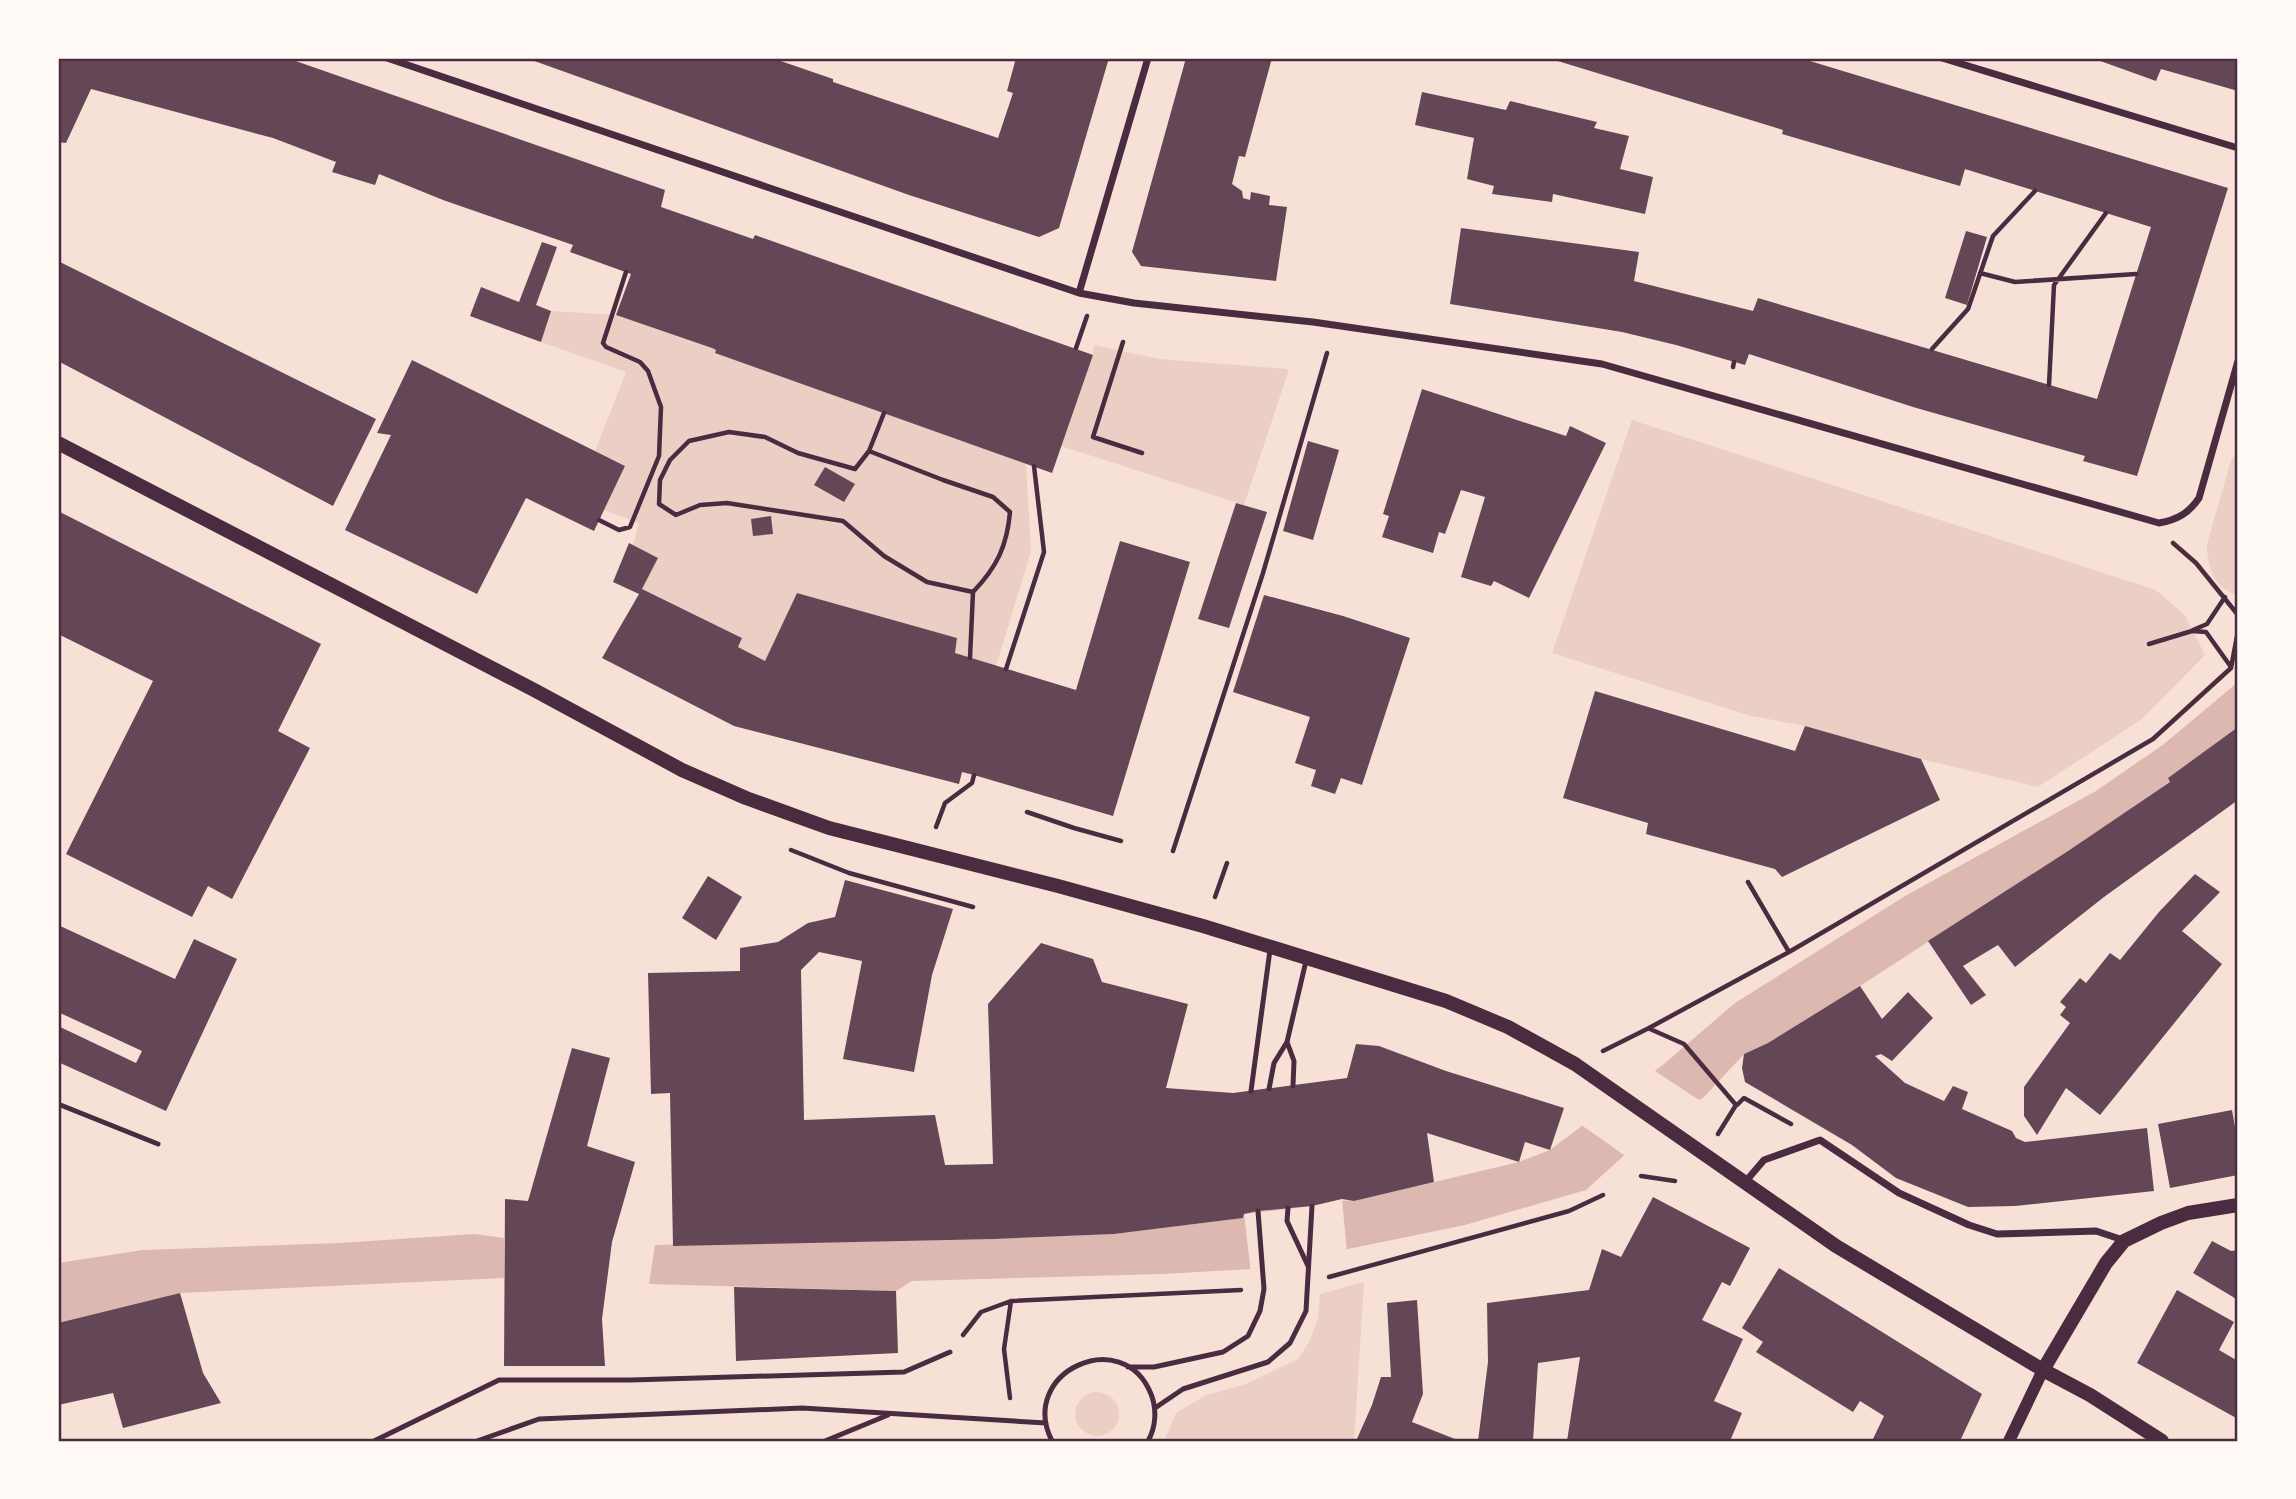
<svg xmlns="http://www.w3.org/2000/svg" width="2296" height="1499" font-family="'Fira Sans Condensed',sans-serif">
<rect width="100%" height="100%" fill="#f7e1d7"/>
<path fill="#ebcfc5" d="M 551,311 L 616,315 L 712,348 L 716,350 L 715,353 L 1026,463 L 1031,552 L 996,666 L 955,653 L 957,638 L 797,593 L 765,661 L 738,647 L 741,637 L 642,589 L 658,558 L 633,545 L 639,523 L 604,510 L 625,466 L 595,451 L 626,372 L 541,342 Z
M 1094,345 L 1159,359 L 1289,369 L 1244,505 L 1061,446 L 1093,355 Z
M 1632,420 L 2156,590 L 2185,615 L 2205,655 L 2142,719 L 2038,787 L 1921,759 L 1805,726 L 1751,716 L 1552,653 Z
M 2238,452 L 2238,595 C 2214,589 2207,567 2207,544 L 2231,460 Z
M 1364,1282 L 1354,1441 L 1164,1441 L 1176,1413 L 1206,1395 L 1244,1385 L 1298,1359 L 1309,1342 L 1318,1318 L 1320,1294 Z
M1075 1414a22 22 0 1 1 44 0a22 22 0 1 1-44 0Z"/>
<path fill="#dcb8b0" d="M 2238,682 L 2238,727 L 2168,778 L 2170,782 L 2068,851 L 1860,986 L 1768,1043 L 1744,1054 L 1704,1097 L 1630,1150 L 1586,1190 L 1465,1225 L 1251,1269 L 1162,1274 L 912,1281 L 896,1291 L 649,1284 L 655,1245 L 995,1239 L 1114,1234 L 1243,1218 L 1244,1214 C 1266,1209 1288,1209 1311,1206 C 1326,1204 1339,1199 1354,1201 L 1519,1162 L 1550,1150 L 1664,1064 L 1735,1003 L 1905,896 L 2096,791 L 2164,744 Z
M 475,1234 L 504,1238 L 504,1278 L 180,1293 L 58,1323 L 58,1263 L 143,1250 L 339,1243 Z"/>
<path fill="#f7e1d7" d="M 1652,1069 L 1702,1102 L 1629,1155 L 1624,1155 L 1580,1124 Z
M 1342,1199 L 1347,1253 L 1251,1273 L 1244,1214 L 1312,1206 Z"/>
<path fill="#644757" d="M 58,58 L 287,58 L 665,190 L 661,207 L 753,239 L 755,235 L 1093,355 L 1052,473 L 715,353 L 716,350 L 712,348 L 616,315 L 631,274 L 570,252 L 573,245 L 443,200 L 379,174 L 375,185 L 332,172 L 336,162 L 273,138 L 91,89 L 66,143 L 58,142 Z
M 526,58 L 772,58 L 833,79 L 833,82 L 998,138 L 1013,93 L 1007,91 L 1016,58 L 1109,58 L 1059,228 L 1039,237 L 909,195 Z
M 1186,58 L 1272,58 L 1245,157 L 1239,156 L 1232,184 L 1242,191 L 1243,198 L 1250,200 L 1251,192 L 1270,196 L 1269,205 L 1287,207 L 1276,281 L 1141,266 L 1132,252 Z
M 1548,58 L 1800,58 L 2228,188 L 2137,476 L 2083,461 L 2085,456 L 1913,407 L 1749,354 L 1745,365 L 1676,345 L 1622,332 L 1450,304 L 1461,228 L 1639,252 L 1634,281 L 1753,311 L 1758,298 L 2097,399 L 2151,227 L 1965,169 L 1960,186 L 1782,134 L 1783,130 Z
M 2092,58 L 2238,58 L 2238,91 L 2161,69 L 2156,81 Z
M 1422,92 L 1506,110 L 1510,101 L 1597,122 L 1594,128 L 1629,136 L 1620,169 L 1653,177 L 1645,214 L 1553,194 L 1552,202 L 1492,194 L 1494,186 L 1467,179 L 1474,138 L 1415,125 Z
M 1966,231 L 1987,237 L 1967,305 L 1945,298 Z
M 542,242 L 557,247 L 536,305 L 551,311 L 541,342 L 470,316 L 481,287 L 519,302 Z
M 58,261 L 376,419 L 333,506 L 58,361 Z
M 412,360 L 625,466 L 594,531 L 526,498 L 477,594 L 345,530 L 391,435 L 377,433 Z
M 1422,389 L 1566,436 L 1570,426 L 1606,443 L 1529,598 L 1494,581 L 1491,586 L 1461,577 L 1485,497 L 1461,490 L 1445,534 L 1439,532 L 1433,553 L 1382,537 L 1389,516 L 1383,514 Z
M 1308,441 L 1339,450 L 1313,540 L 1283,531 Z
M 825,467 L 855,484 L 844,502 L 814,485 Z
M 1236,503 L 1267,512 L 1229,628 L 1198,619 Z
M 58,511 L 321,644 L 278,731 L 310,748 L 232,899 L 208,886 L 192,917 L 66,854 L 153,681 L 58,634 Z
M 771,516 L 773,534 L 753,536 L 751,519 Z
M 1120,541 L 1190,562 L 1113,816 L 974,775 L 962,772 L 959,784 L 734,726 L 602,658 L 639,594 L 613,582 L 629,543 L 658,558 L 642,589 L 742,638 L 738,647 L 765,661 L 797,593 L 957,638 L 955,653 L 1076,690 Z
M 1264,595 L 1343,616 L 1410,638 L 1362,785 L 1341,778 L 1335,794 L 1311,786 L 1316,770 L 1295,763 L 1310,717 L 1233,692 Z
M 1595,691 L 1795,751 L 1805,726 L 1921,759 L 1940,800 L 1782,877 L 1775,869 L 1646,834 L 1648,823 L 1563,798 Z
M 2238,727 L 2238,800 L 2104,897 L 2015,967 L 1998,945 L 1963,966 L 1986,995 L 1971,1005 L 1928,941 L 2068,851 L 2170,782 L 2168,778 Z
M 2195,874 L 2220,892 L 2182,931 L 2222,964 L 2100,1115 L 2066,1088 L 2037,1135 L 2024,1116 L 2024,1087 L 2070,1023 L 2060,1015 L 2066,1007 L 2060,1002 L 2080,978 L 2086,983 L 2110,953 L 2120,960 L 2159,912 Z
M 708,876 L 742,897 L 716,940 L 682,918 Z
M 845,880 L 953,909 L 932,975 L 914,1072 L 843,1059 L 862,961 L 819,952 L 801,970 L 804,1120 L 935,1115 L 945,1165 L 993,1164 L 988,1004 L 1041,943 L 1093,959 L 1102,982 L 1188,1004 L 1166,1088 L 1233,1093 L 1347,1078 L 1356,1044 L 1379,1046 L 1446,1071 L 1564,1108 L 1550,1150 L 1525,1142 L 1519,1162 L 1427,1133 L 1434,1182 L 1354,1201 L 1342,1199 L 1312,1206 L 1258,1211 L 1244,1214 L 1243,1218 L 1114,1234 L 995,1239 L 673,1246 L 670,1093 L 651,1094 L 648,973 L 740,971 L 740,948 L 778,942 L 808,923 L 835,917 Z
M 58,925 L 175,979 L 194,939 L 237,959 L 166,1111 L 58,1062 L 58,1026 L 136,1063 L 142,1051 L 58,1012 Z
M 1860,986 L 1882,1019 L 1908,992 L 1933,1018 L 1892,1061 L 1881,1054 L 1875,1056 L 1905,1083 L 1944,1101 L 1953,1086 L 1968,1092 L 1962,1109 L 2012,1131 L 2016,1138 L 2025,1142 L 2147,1128 L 2154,1191 L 2015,1206 L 1968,1207 L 1896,1178 L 1852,1145 L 1745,1082 L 1742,1068 L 1744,1054 L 1768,1043 Z
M 572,1048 L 610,1058 L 587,1146 L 635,1162 L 612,1242 L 602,1319 L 605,1366 L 504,1366 L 505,1199 L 528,1201 Z
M 2232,1110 L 2238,1144 L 2238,1175 L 2170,1188 L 2158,1124 Z
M 1653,1197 L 1750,1248 L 1730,1286 L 1722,1282 L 1702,1320 L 1743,1339 L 1714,1401 L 1742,1413 L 1730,1441 L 1567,1441 L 1580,1357 L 1538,1363 L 1533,1441 L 1478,1441 L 1488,1362 L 1487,1303 L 1589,1290 L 1602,1249 L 1621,1257 Z
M 2212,1241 L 2231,1251 L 2238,1250 L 2238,1300 L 2193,1273 Z
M 1779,1268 L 1982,1394 L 1960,1441 L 1872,1441 L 1884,1416 L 1860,1401 L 1853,1412 L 1756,1352 L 1763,1342 L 1742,1328 Z
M 734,1287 L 896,1291 L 898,1353 L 736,1361 Z
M 2177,1290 L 2234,1322 L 2219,1350 L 2238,1361 L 2238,1419 L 2137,1363 Z
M 180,1293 L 203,1373 L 221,1403 L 123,1428 L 113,1393 L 58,1405 L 58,1323 Z
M 1417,1300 L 1423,1394 L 1412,1422 L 1460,1441 L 1356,1441 L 1372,1405 L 1381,1377 L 1391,1377 L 1387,1303 Z"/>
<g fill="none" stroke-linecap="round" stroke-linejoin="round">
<path stroke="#4a2c40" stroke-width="4.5" d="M 1980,273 L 2015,282 L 2136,274
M 1123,342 L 1093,437 L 1142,453
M 1076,348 L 1087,316
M 1932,349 L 1968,309 L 1993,236 L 2035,191
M 1733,367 L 1734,362
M 2049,385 L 2054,285 L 2106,213
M 869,451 L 884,413
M 599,520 L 619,530 L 630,527 L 659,456 L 661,407 L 648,371 L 640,362 L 606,347 L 603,343 L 626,272
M 2173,543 L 2196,563 L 2238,615
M 2193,630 L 2207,624 L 2225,597
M 2149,644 L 2192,631 L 2206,632 L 2231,667
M 970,658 L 973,592 L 927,582 L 884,556 L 843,521 L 727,503 L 700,505 L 676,515 L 659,504 L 660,480 L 670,460 L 689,441 L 729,432 L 765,437 L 798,453 L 855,469 L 869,451 L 943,480 L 993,497 L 1010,512 C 1007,546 997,567 973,592
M 1006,669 L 1044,552 L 1034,466
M 1027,812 L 1074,828 L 1121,841
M 936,827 L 945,803 L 972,783 L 974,775
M 791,850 L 849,873 L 973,907
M 1173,851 L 1263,573 L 1327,353
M 1748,882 L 1789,952
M 1215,897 L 1227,863
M 1650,1029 L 1684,1044 L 1736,1105 L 1718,1134
M 1603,1051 L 1649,1028 L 1789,952 L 2153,739 L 2231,668 L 2238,631
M 1737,1105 L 1744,1098 L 1791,1124
M 1641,1176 L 1675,1181
M 1329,1277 L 1569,1211 L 1603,1195
M 963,1335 L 981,1312 L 1011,1301 L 1241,1290
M 1010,1398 L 1004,1349 L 1011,1301"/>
<path stroke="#4a2c40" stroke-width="5" d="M 1287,1042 L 1294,1061 L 1293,1086
M 1269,1089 L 1274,1063 L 1287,1042 L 1306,961
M 1251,1091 L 1270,950
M 58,1104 L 158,1144
M 1288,1208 L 1287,1221 L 1308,1266
M 1128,1367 L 1154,1367 L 1223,1352 L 1248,1336 L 1260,1311 L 1264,1289 L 1258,1211
M 1155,1408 L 1183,1389 L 1268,1362 L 1290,1343 L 1306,1311 L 1312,1206
M 374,1441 L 499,1380 L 631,1380 L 904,1372 L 950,1352
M 477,1441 L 539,1419 L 802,1408 L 1046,1423
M 825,1441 L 888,1415
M 1052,1441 C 1017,1372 1123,1324 1151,1394 C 1157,1409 1156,1427 1148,1441"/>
<path stroke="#4a2c40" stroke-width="7" d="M 387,58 L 1079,293 L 1134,303 L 1313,322 L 1602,364 L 2159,523 C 2177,520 2189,513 2199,498 L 2238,361
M 1942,58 L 2238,148
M 1079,293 L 1148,58
M 1746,1181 L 1764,1160 L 1820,1140 L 1899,1193 L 1969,1225 L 1997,1234 L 2096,1231 L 2123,1240"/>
<path stroke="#4a2c40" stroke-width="12" d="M 2009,1441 L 2043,1370"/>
<path stroke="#4a2c40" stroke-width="14" d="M 58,443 L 536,691 L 682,770 L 746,798 L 829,828 L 1058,886 L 1203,926 L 1446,1001 L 1508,1027 L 1575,1064 L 1836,1246 L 2043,1370 L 2090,1395 L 2162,1441
M 2043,1370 L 2106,1263 L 2124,1241 L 2161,1223 L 2188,1213 L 2238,1205"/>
</g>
<rect width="2296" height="1499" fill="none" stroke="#fffaf5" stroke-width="119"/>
<rect x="60" y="60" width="2176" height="1380" fill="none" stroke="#4a2c40" stroke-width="2.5"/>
</svg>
